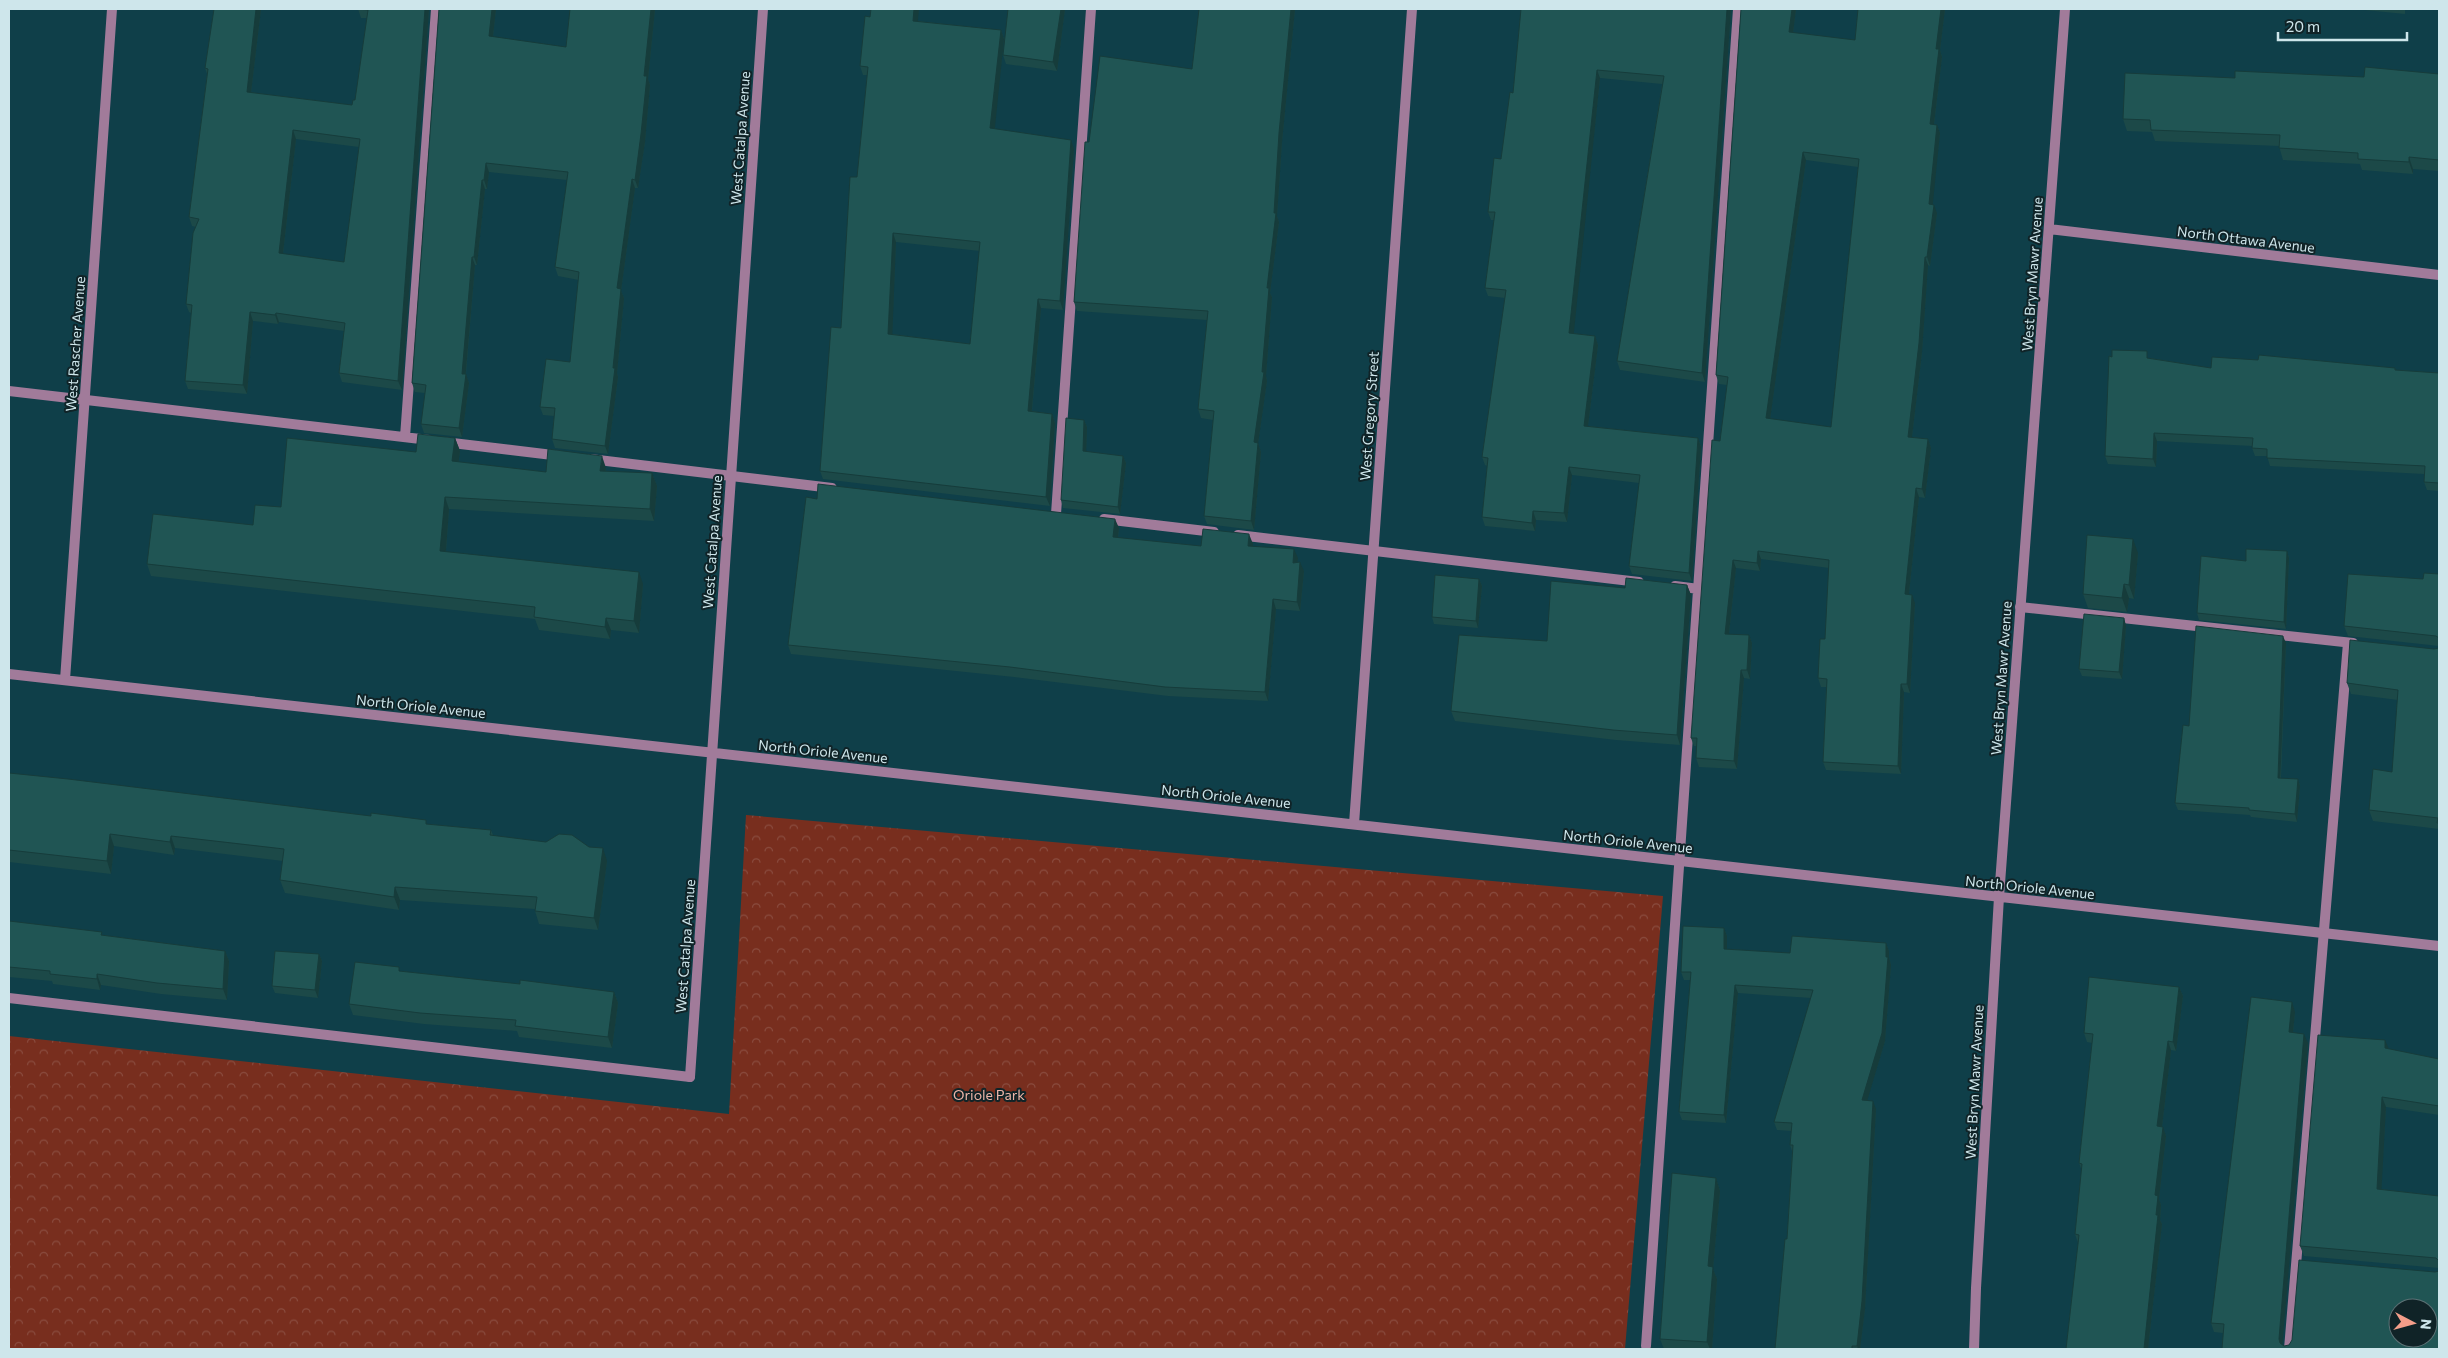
<svg xmlns="http://www.w3.org/2000/svg" width="2448" height="1358" font-family="Commissioner,sans-serif">
<defs>
<pattern id="park-crowns" width="20" height="18" patternUnits="userSpaceOnUse" patternTransform="scale(1.25)"><rect width="20" height="18" fill="#782e1e"/><path d="M2 6a3 3 0 1 1 6 0M12 15a3 3 0 1 1 6 0" fill="none" stroke="#8a4c3f"/></pattern>
</defs>
<rect width="100%" height="100%" fill="#0f3f49"/>
<path fill="url(#park-crowns)" d="M 746,815 L 1663,896 L 1625,1349 L 9,1349 L 9,1036 L 729,1114 Z"/>
<g fill="none" stroke-linecap="round" stroke-linejoin="round">
<path stroke="#a17b9a" stroke-width="10" d="M 9,391 L 429,440
M 405,437 L 436,9
M 444,442 L 561,456
M 590,459 L 832,488
M 1056,514 L 1091,9
M 1104,519 L 1214,532
M 1238,535 L 1639,582
M 1675,586 L 1699,589
M 2020,607 L 2353,643
M 9,998 L 690,1077
M 1646,1346 L 1738,9
M 2289,1349 L 2348,643"/>
<path stroke="#a17b9a" stroke-width="10" d="M 2049,229 L 2439,275
M 9,674 L 2439,946
M 65,680 L 112,9
M 1354,824 L 1412,9
M 690,1077 L 763,9
M 1974,1349 L 1976,1288 L 1999,897 L 2065,9"/>
</g>
<path fill="#1c4948" fill-rule="evenodd" d="M 214,9 L 261,9 L 251,93 L 352,105 L 355,100 L 367,18 L 361,18 L 358,9 L 429,9 L 402,390 L 342,382 L 339,373 L 344,331 L 279,322 L 278,324 L 253,321 L 247,394 L 188,389 L 185,381 L 191,313 L 189,312 L 186,304 L 196,227 L 192,226 L 189,217 L 207,74 L 205,68 ZM 296,139 L 359,147 L 344,262 L 283,254 Z
M 439,9 L 496,9 L 493,37 L 566,47 L 570,9 L 655,9 L 648,79 L 650,85 L 645,142 L 638,188 L 635,188 L 621,291 L 624,298 L 617,373 L 618,377 L 608,454 L 555,448 L 552,439 L 554,416 L 543,415 L 540,407 L 570,362 L 579,280 L 558,276 L 555,267 L 567,180 L 489,172 L 487,189 L 485,189 L 477,265 L 475,265 L 466,374 L 469,383 L 462,437 L 424,433 L 421,424 L 425,393 L 415,392 L 412,383 Z
M 871,9 L 919,9 L 917,21 L 1001,30 L 1004,39 L 994,129 L 1074,149 L 1063,310 L 1041,308 L 1032,411 L 1052,414 L 1055,423 L 1050,506 L 823,479 L 820,471 L 841,328 L 857,177 L 867,75 L 863,75 L 860,66 L 870,17 ZM 896,242 L 980,251 L 970,344 L 892,334 Z
M 1065,9 L 1057,71 L 1006,64 L 1003,55 Z
M 1189,9 L 1295,9 L 1282,142 L 1277,216 L 1279,222 L 1270,293 L 1272,297 L 1266,376 L 1267,381 L 1258,443 L 1261,452 L 1254,530 L 1207,524 L 1204,516 L 1213,420 L 1201,418 L 1198,409 L 1207,320 L 1077,311 L 1074,302 L 1089,142 L 1192,69 L 1199,10 Z
M 1521,9 L 1731,9 L 1705,382 L 1620,370 L 1617,361 L 1662,84 L 1600,78 L 1573,333 L 1595,336 L 1598,345 L 1588,426 L 1698,438 L 1701,447 L 1692,581 L 1632,574 L 1629,566 L 1639,483 L 1572,475 L 1567,522 L 1536,520 L 1535,531 L 1485,526 L 1482,517 L 1487,466 L 1485,465 L 1482,457 L 1505,298 L 1488,296 L 1485,288 L 1494,220 L 1491,220 L 1488,212 L 1501,159 L 1513,93 Z
M 1741,9 L 1796,9 L 1793,33 L 1855,40 L 1858,9 L 1945,9 L 1940,50 L 1942,57 L 1934,125 L 1937,125 L 1940,133 L 1932,204 L 1937,213 L 1930,266 L 1928,265 L 1922,352 L 1912,437 L 1928,439 L 1931,448 L 1925,498 L 1919,497 L 1909,594 L 1915,603 L 1910,693 L 1904,692 L 1901,774 L 1826,770 L 1823,762 L 1826,687 L 1821,687 L 1818,678 L 1825,639 L 1829,568 L 1761,559 L 1760,571 L 1736,568 L 1729,634 L 1749,635 L 1752,643 L 1750,679 L 1744,678 L 1737,769 L 1699,767 L 1696,758 L 1697,746 L 1694,746 L 1691,738 L 1720,441 L 1727,385 L 1719,384 L 1716,375 ZM 1806,160 L 1858,167 L 1831,427 L 1770,419 Z
M 2365,9 L 2405,9 L 2405,14 L 2365,10 Z
M 2439,74 L 2439,171 L 2413,169 L 2413,174 L 2362,170 L 2360,164 L 2283,160 L 2279,146 L 2155,141 L 2152,132 L 2127,131 L 2123,119 L 2235,78 L 2364,77 Z
M 2150,358 L 2211,368 L 2395,368 L 2396,370 L 2439,373 L 2439,491 L 2427,490 L 2424,482 L 2424,474 L 2270,466 L 2267,456 L 2255,456 L 2252,448 L 2252,446 L 2157,441 L 2156,467 L 2108,464 L 2105,456 Z
M 1084,420 L 1087,427 L 1086,452 L 1123,456 L 1126,463 L 1120,514 L 1063,508 L 1061,500 Z
M 455,438 L 460,451 L 458,462 L 546,472 L 606,468 L 606,471 L 652,473 L 657,486 L 654,521 L 449,509 L 446,552 L 643,584 L 639,633 L 611,630 L 610,639 L 539,630 L 535,619 L 151,576 L 147,564 L 253,525 L 416,452 Z
M 1119,528 L 1118,538 L 1201,546 L 1253,544 L 1253,547 L 1298,558 L 1297,562 L 1304,571 L 1300,611 L 1276,609 L 1268,701 L 1168,696 L 1014,677 L 791,654 L 788,645 Z
M 2287,551 L 2289,558 L 2286,629 L 2199,620 L 2197,613 L 2246,561 Z
M 2138,553 L 2134,599 L 2129,598 L 2127,612 L 2088,608 L 2083,594 Z
M 2439,574 L 2439,646 L 2348,636 L 2344,626 L 2423,579 Z
M 1479,579 L 1482,586 L 1478,628 L 1434,624 L 1432,617 Z
M 1687,585 L 1691,595 L 1680,745 L 1616,740 L 1455,721 L 1451,711 L 1547,641 L 1625,588 Z
M 2124,618 L 2126,626 L 2122,679 L 2082,676 L 2079,669 Z
M 2286,643 L 2281,778 L 2298,779 L 2300,786 L 2297,822 L 2251,817 L 2250,815 L 2178,810 L 2175,803 L 2189,726 Z
M 2439,648 L 2439,829 L 2373,821 L 2369,810 L 2392,772 L 2398,700 L 2351,694 L 2347,683 Z
M 9,773 L 428,824 L 491,830 L 493,835 L 607,861 L 598,930 L 539,924 L 535,911 L 535,909 L 400,900 L 399,910 L 285,893 L 280,880 L 283,861 L 175,848 L 174,855 L 114,846 L 111,874 L 9,862 Z
M 9,921 L 103,935 L 225,951 L 229,961 L 227,1000 L 161,994 L 101,985 L 100,990 L 53,984 L 52,981 L 9,977 Z
M 1724,928 L 1727,936 L 1727,949 L 1790,953 L 1886,943 L 1889,951 L 1889,957 L 1891,965 L 1885,1041 L 1867,1100 L 1876,1109 L 1865,1309 L 1860,1349 L 1775,1349 L 1787,1239 L 1792,1151 L 1790,1145 L 1791,1131 L 1777,1130 L 1774,1122 L 1811,998 L 1738,993 L 1726,1123 L 1682,1120 L 1679,1112 L 1690,980 L 1684,980 L 1681,972 Z
M 319,954 L 322,961 L 318,998 L 275,993 L 272,986 Z
M 401,971 L 520,984 L 614,992 L 618,1003 L 612,1048 L 519,1037 L 517,1031 L 424,1024 L 353,1015 L 349,1004 Z
M 2179,987 L 2183,996 L 2176,1051 L 2171,1050 L 2162,1127 L 2166,1136 L 2159,1199 L 2161,1205 L 2160,1220 L 2162,1224 L 2148,1349 L 2066,1349 L 2078,1243 L 2075,1234 L 2082,1171 L 2079,1163 L 2092,1043 L 2087,1042 L 2084,1033 Z
M 2295,1012 L 2293,1033 L 2308,1043 L 2282,1345 L 2284,1346 L 2439,1349 L 2222,1349 L 2223,1333 L 2214,1332 L 2211,1323 Z
M 2389,1049 L 2439,1059 L 2439,1115 L 2386,1107 L 2381,1189 L 2439,1196 L 2439,1268 L 2304,1256 L 2300,1246 Z
M 1716,1178 L 1720,1191 L 1713,1269 L 1717,1279 L 1712,1349 L 1664,1349 L 1660,1339 Z"/>
<path fill="#163c3b" d="M 256,9 L 261,9 L 250,101 L 247,92 Z
M 425,9 L 429,9 L 402,390 L 398,381 Z
M 492,9 L 496,9 L 492,45 L 489,36 Z
M 651,9 L 655,9 L 648,79 L 650,85 L 645,142 L 638,188 L 635,180 L 644,76 Z
M 914,9 L 919,9 L 917,30 L 913,21 Z
M 1061,9 L 1065,9 L 1057,71 L 1053,62 Z
M 1291,9 L 1295,9 L 1282,142 L 1277,216 L 1279,222 L 1270,293 L 1272,297 L 1266,376 L 1267,381 L 1257,451 L 1254,442 L 1262,372 L 1267,288 L 1274,213 L 1279,133 Z
M 1727,9 L 1731,9 L 1705,382 L 1702,373 Z
M 1792,9 L 1796,9 L 1792,41 L 1789,32 Z
M 1941,9 L 1945,9 L 1940,50 L 1942,57 L 1933,132 L 1930,124 L 1936,49 Z
M 1001,30 L 1004,39 L 994,137 L 990,128 Z
M 1597,70 L 1600,78 L 1573,341 L 1569,333 Z
M 1937,125 L 1940,133 L 1932,212 L 1929,204 Z
M 293,130 L 296,139 L 282,262 L 279,253 Z
M 1071,140 L 1074,149 L 1063,310 L 1060,301 Z
M 1803,152 L 1806,160 L 1769,427 L 1766,418 Z
M 2409,157 L 2413,169 L 2413,174 L 2409,162 Z
M 486,163 L 489,172 L 487,189 L 484,180 Z
M 632,179 L 635,188 L 621,291 L 624,298 L 617,373 L 618,377 L 608,454 L 605,446 L 613,368 L 617,288 Z
M 482,180 L 485,189 L 477,265 L 474,257 Z
M 1934,205 L 1937,213 L 1930,266 L 1927,257 Z
M 893,233 L 896,242 L 892,343 L 888,334 Z
M 472,257 L 475,265 L 465,382 L 462,374 Z
M 1925,257 L 1928,265 L 1922,352 L 1911,445 L 1908,437 Z
M 1038,299 L 1041,308 L 1031,419 L 1028,411 Z
M 250,312 L 253,321 L 247,394 L 243,385 Z
M 276,313 L 279,322 L 278,324 L 275,315 Z
M 1595,336 L 1598,345 L 1587,434 L 1584,426 Z
M 466,374 L 469,383 L 462,437 L 459,428 Z
M 1052,414 L 1055,423 L 1050,506 L 1046,497 Z
M 1084,420 L 1087,427 L 1086,458 L 1083,451 Z
M 2154,433 L 2157,441 L 2156,467 L 2153,459 Z
M 455,438 L 460,451 L 457,473 L 452,461 Z
M 1698,438 L 1701,447 L 1692,581 L 1689,573 Z
M 1928,439 L 1931,448 L 1925,498 L 1922,489 Z
M 1258,443 L 1261,452 L 1254,530 L 1251,521 Z
M 602,456 L 606,468 L 604,483 L 600,471 Z
M 1123,456 L 1126,463 L 1120,514 L 1118,507 Z
M 1569,467 L 1572,475 L 1567,522 L 1564,513 Z
M 652,473 L 657,486 L 654,521 L 650,509 Z
M 1916,488 L 1919,497 L 1908,603 L 1905,594 Z
M 445,497 L 449,509 L 445,563 L 440,551 Z
M 1533,511 L 1536,520 L 1535,531 L 1532,523 Z
M 1115,519 L 1119,528 L 1117,546 L 1113,537 Z
M 1249,534 L 1253,544 L 1252,556 L 1248,546 Z
M 2133,539 L 2138,553 L 2134,599 L 2129,585 Z
M 1294,549 L 1298,558 L 1296,572 L 1293,563 Z
M 1758,551 L 1761,559 L 1760,571 L 1757,563 Z
M 2287,551 L 2289,558 L 2286,629 L 2284,622 Z
M 1733,560 L 1736,568 L 1728,642 L 1725,634 Z
M 1300,562 L 1304,571 L 1300,611 L 1297,602 Z
M 639,572 L 643,584 L 639,633 L 634,621 Z
M 1479,579 L 1482,586 L 1478,628 L 1476,621 Z
M 2124,584 L 2129,598 L 2127,612 L 2122,598 Z
M 1687,585 L 1691,595 L 1680,745 L 1677,735 Z
M 1912,595 L 1915,603 L 1910,693 L 1907,684 Z
M 1273,599 L 1276,609 L 1268,701 L 1265,692 Z
M 606,618 L 611,630 L 610,639 L 605,627 Z
M 2124,618 L 2126,626 L 2122,679 L 2119,672 Z
M 1749,635 L 1752,643 L 1750,679 L 1747,670 Z
M 2283,636 L 2286,643 L 2280,785 L 2278,778 Z
M 1741,670 L 1744,678 L 1737,769 L 1734,761 Z
M 1901,684 L 1904,692 L 1901,774 L 1898,766 Z
M 2298,779 L 2300,786 L 2297,822 L 2295,814 Z
M 110,834 L 114,846 L 111,874 L 107,861 Z
M 171,836 L 175,848 L 174,855 L 170,842 Z
M 603,848 L 607,861 L 598,930 L 594,918 Z
M 395,887 L 400,900 L 399,910 L 394,897 Z
M 1724,928 L 1727,936 L 1727,957 L 1724,949 Z
M 1886,943 L 1889,951 L 1889,957 L 1891,965 L 1885,1041 L 1865,1108 L 1862,1100 L 1886,957 Z
M 225,951 L 229,961 L 227,1000 L 223,989 Z
M 319,954 L 322,961 L 318,998 L 315,990 Z
M 97,974 L 101,985 L 100,990 L 97,979 Z
M 1735,985 L 1738,993 L 1726,1123 L 1724,1115 Z
M 2179,987 L 2183,996 L 2176,1051 L 2173,1042 Z
M 614,992 L 618,1003 L 612,1048 L 608,1037 Z
M 2292,1002 L 2295,1012 L 2292,1042 L 2289,1032 Z
M 2304,1034 L 2308,1043 L 2282,1349 L 2279,1339 Z
M 2385,1040 L 2389,1049 L 2385,1048 Z
M 2168,1041 L 2171,1050 L 2161,1135 L 2157,1126 Z
M 2382,1097 L 2386,1107 L 2381,1198 L 2377,1189 Z
M 1873,1101 L 1876,1109 L 1865,1309 L 1860,1349 L 1858,1349 L 1857,1346 Z
M 2163,1127 L 2166,1136 L 2159,1199 L 2161,1205 L 2160,1220 L 2162,1224 L 2148,1349 L 2144,1349 L 2156,1215 L 2155,1195 Z
M 1716,1178 L 1720,1191 L 1713,1269 L 1717,1279 L 1712,1349 L 1710,1349 L 1707,1342 L 1708,1266 Z"/>
<path fill="#205554" stroke="#163c3b" fill-rule="evenodd" d="M 214,9 L 256,9 L 247,92 L 352,105 L 353,100 L 355,100 L 368,10 L 358,9 L 425,9 L 398,381 L 339,373 L 345,323 L 276,313 L 275,315 L 250,312 L 243,385 L 185,381 L 192,305 L 186,304 L 193,233 L 199,219 L 189,217 L 208,69 L 205,68 ZM 293,130 L 360,139 L 344,262 L 279,253 Z
M 439,9 L 492,9 L 489,36 L 566,47 L 570,9 L 651,9 L 644,76 L 647,76 L 641,134 L 635,180 L 632,179 L 617,288 L 621,289 L 613,368 L 615,368 L 605,446 L 552,439 L 555,408 L 540,407 L 546,359 L 570,362 L 579,272 L 555,267 L 568,172 L 486,163 L 484,180 L 482,180 L 474,257 L 472,257 L 462,374 L 466,374 L 459,428 L 421,424 L 426,385 L 412,383 Z
M 871,9 L 914,9 L 913,21 L 1001,30 L 990,128 L 1071,140 L 1060,301 L 1038,299 L 1028,411 L 1052,414 L 1046,497 L 820,471 L 831,327 L 841,328 L 850,177 L 857,177 L 868,67 L 860,66 L 865,16 L 870,17 ZM 893,233 L 980,242 L 970,344 L 888,334 Z
M 1008,9 L 1061,9 L 1053,62 L 1003,55 Z
M 1199,9 L 1291,9 L 1279,133 L 1274,213 L 1276,213 L 1267,288 L 1269,288 L 1262,372 L 1264,372 L 1254,442 L 1258,443 L 1251,521 L 1204,516 L 1214,411 L 1198,409 L 1208,311 L 1074,302 L 1085,142 L 1089,142 L 1100,56 L 1192,69 Z
M 1521,9 L 1727,9 L 1702,373 L 1617,361 L 1664,76 L 1597,70 L 1569,333 L 1595,336 L 1584,426 L 1698,438 L 1689,573 L 1629,566 L 1640,475 L 1569,467 L 1564,513 L 1533,511 L 1532,523 L 1482,517 L 1488,458 L 1482,457 L 1506,290 L 1485,288 L 1495,212 L 1488,212 L 1494,158 L 1501,159 L 1510,92 L 1513,93 Z
M 1741,9 L 1792,9 L 1789,32 L 1855,40 L 1858,9 L 1941,9 L 1936,49 L 1939,49 L 1930,124 L 1937,125 L 1929,204 L 1934,205 L 1927,257 L 1925,257 L 1919,343 L 1908,437 L 1928,439 L 1922,489 L 1916,488 L 1905,594 L 1912,595 L 1907,684 L 1901,684 L 1898,766 L 1823,762 L 1827,679 L 1818,678 L 1820,639 L 1825,639 L 1829,560 L 1758,551 L 1757,563 L 1733,560 L 1725,634 L 1749,635 L 1747,670 L 1741,670 L 1734,761 L 1696,758 L 1697,738 L 1691,738 L 1712,440 L 1720,441 L 1728,377 L 1716,375 ZM 1803,152 L 1859,159 L 1831,427 L 1766,418 Z
M 2365,67 L 2439,74 L 2439,160 L 2409,157 L 2409,162 L 2358,159 L 2358,153 L 2279,148 L 2280,135 L 2151,130 L 2150,120 L 2123,119 L 2125,73 L 2235,78 L 2235,71 L 2364,77 Z
M 2112,350 L 2147,351 L 2147,358 L 2211,368 L 2212,357 L 2258,360 L 2259,355 L 2395,368 L 2395,370 L 2439,373 L 2439,483 L 2424,482 L 2425,466 L 2267,458 L 2267,449 L 2252,448 L 2253,438 L 2154,433 L 2153,459 L 2105,456 L 2109,356 L 2112,357 Z
M 1066,418 L 1084,420 L 1083,451 L 1123,456 L 1118,507 L 1061,500 Z
M 418,434 L 455,438 L 452,461 L 546,472 L 548,449 L 602,456 L 600,471 L 652,473 L 650,509 L 445,497 L 440,551 L 639,572 L 634,621 L 606,618 L 605,627 L 534,617 L 535,607 L 147,564 L 153,514 L 253,525 L 255,505 L 281,507 L 287,438 L 416,452 Z
M 818,484 L 1115,519 L 1113,537 L 1201,546 L 1203,529 L 1249,534 L 1248,546 L 1294,549 L 1293,563 L 1300,562 L 1297,602 L 1273,599 L 1265,692 L 1165,687 L 1010,667 L 788,645 L 806,497 L 817,499 Z
M 2087,535 L 2133,539 L 2129,585 L 2124,584 L 2122,598 L 2083,594 Z
M 2246,549 L 2287,551 L 2284,622 L 2197,613 L 2201,556 L 2246,561 Z
M 2424,573 L 2439,574 L 2439,638 L 2436,636 L 2344,626 L 2348,574 L 2423,579 Z
M 1435,575 L 1479,579 L 1476,621 L 1432,617 Z
M 1626,578 L 1687,585 L 1677,735 L 1613,730 L 1451,711 L 1459,635 L 1547,641 L 1551,581 L 1625,588 Z
M 2084,614 L 2124,618 L 2119,672 L 2079,669 Z
M 2196,626 L 2283,636 L 2278,778 L 2298,779 L 2295,814 L 2249,810 L 2249,808 L 2175,803 L 2183,725 L 2189,726 Z
M 2350,640 L 2434,649 L 2439,648 L 2439,823 L 2437,823 L 2438,818 L 2369,810 L 2373,769 L 2392,772 L 2398,690 L 2347,683 Z
M 9,773 L 68,779 L 371,816 L 371,813 L 426,820 L 426,824 L 491,830 L 490,835 L 546,842 L 559,834 L 572,835 L 589,847 L 603,848 L 594,918 L 535,911 L 537,897 L 395,887 L 394,897 L 280,880 L 284,849 L 171,836 L 170,842 L 110,834 L 107,861 L 9,850 Z
M 9,921 L 102,932 L 101,935 L 225,951 L 223,989 L 157,983 L 97,974 L 97,979 L 50,974 L 50,971 L 9,967 Z
M 1683,926 L 1724,928 L 1724,949 L 1790,953 L 1792,936 L 1886,943 L 1886,957 L 1888,957 L 1882,1033 L 1862,1100 L 1873,1101 L 1862,1301 L 1857,1346 L 1852,1346 L 1852,1349 L 1775,1349 L 1785,1239 L 1787,1239 L 1793,1145 L 1790,1145 L 1792,1123 L 1774,1122 L 1813,990 L 1735,985 L 1724,1115 L 1679,1112 L 1691,972 L 1681,972 Z
M 275,951 L 319,954 L 315,990 L 272,986 Z
M 355,962 L 399,967 L 399,971 L 520,984 L 520,980 L 614,992 L 608,1037 L 515,1026 L 516,1020 L 420,1013 L 349,1004 Z
M 2089,977 L 2179,987 L 2173,1042 L 2168,1041 L 2157,1126 L 2163,1127 L 2155,1195 L 2158,1196 L 2156,1215 L 2158,1215 L 2144,1349 L 2066,1349 L 2079,1235 L 2075,1234 L 2082,1164 L 2079,1163 L 2093,1034 L 2084,1033 Z
M 2251,997 L 2292,1002 L 2289,1032 L 2304,1034 L 2279,1339 L 2280,1343 L 2284,1346 L 2289,1345 L 2292,1340 L 2299,1260 L 2435,1272 L 2439,1271 L 2439,1349 L 2222,1349 L 2224,1324 L 2211,1323 ZM 2398,1308 L 2428,1308 L 2428,1338 L 2398,1338 Z
M 2318,1035 L 2385,1040 L 2385,1048 L 2439,1059 L 2439,1106 L 2382,1097 L 2377,1189 L 2439,1196 L 2439,1261 L 2436,1258 L 2300,1246 Z
M 1672,1173 L 1716,1178 L 1708,1266 L 1713,1267 L 1707,1342 L 1660,1339 Z"/>
<g text-anchor="middle" dominant-baseline="central" stroke-width="4" stroke-linejoin="round" paint-order="stroke">
<g font-size="14" fill="#cee6eb" stroke="#102327">
<text transform="translate(740 138) rotate(-86)">West Catalpa Avenue</text>
<text transform="translate(2246 239) rotate(7)">North Ottawa Avenue</text>
<text transform="translate(2032 274) rotate(-86)">West Bryn Mawr Avenue</text>
<text transform="translate(75 344) rotate(-86)">West Rascher Avenue</text>
<text transform="translate(1369 416) rotate(-86)">West Gregory Street</text>
<text transform="translate(712 542) rotate(-86)">West Catalpa Avenue</text>
<text transform="translate(2001 678) rotate(-86)">West Bryn Mawr Avenue</text>
<text transform="translate(421 706) rotate(6)">North Oriole Avenue</text>
<text transform="translate(823 751) rotate(6)">North Oriole Avenue</text>
<text transform="translate(1226 796) rotate(6)">North Oriole Avenue</text>
<text transform="translate(1628 841) rotate(6)">North Oriole Avenue</text>
<text transform="translate(2030 887) rotate(6)">North Oriole Avenue</text>
<text transform="translate(685 946) rotate(-86)">West Catalpa Avenue</text>
<text transform="translate(1974 1082) rotate(-87)">West Bryn Mawr Avenue</text>
</g>
<g font-size="14" fill="#edb5a8" stroke="#102327">
<text x="989" y="1094">Oriole Park</text>
</g>
</g>
<rect width="2448" height="1358" fill="none" stroke="#cee6eb" stroke-width="20"/>
<g transform="translate(2413 1323) rotate(96)"><circle r="24" fill="#102327" stroke="#5c7175"/>
<path d="M0-4L9 19L0 12L-9 19Z" fill="#f49e8a"/>
<text y="-8" font-size="14" font-weight="bold" text-anchor="middle" fill="#cee6eb">N</text>
</g>
<path d="M2278 32v8h129v-8" fill="none" stroke="#cee6eb" stroke-width="2.5"/>
<text x="2286" y="32" font-size="15" fill="#cee6eb" stroke="#102327" stroke-width="4" paint-order="stroke">20 m</text>
</svg>
